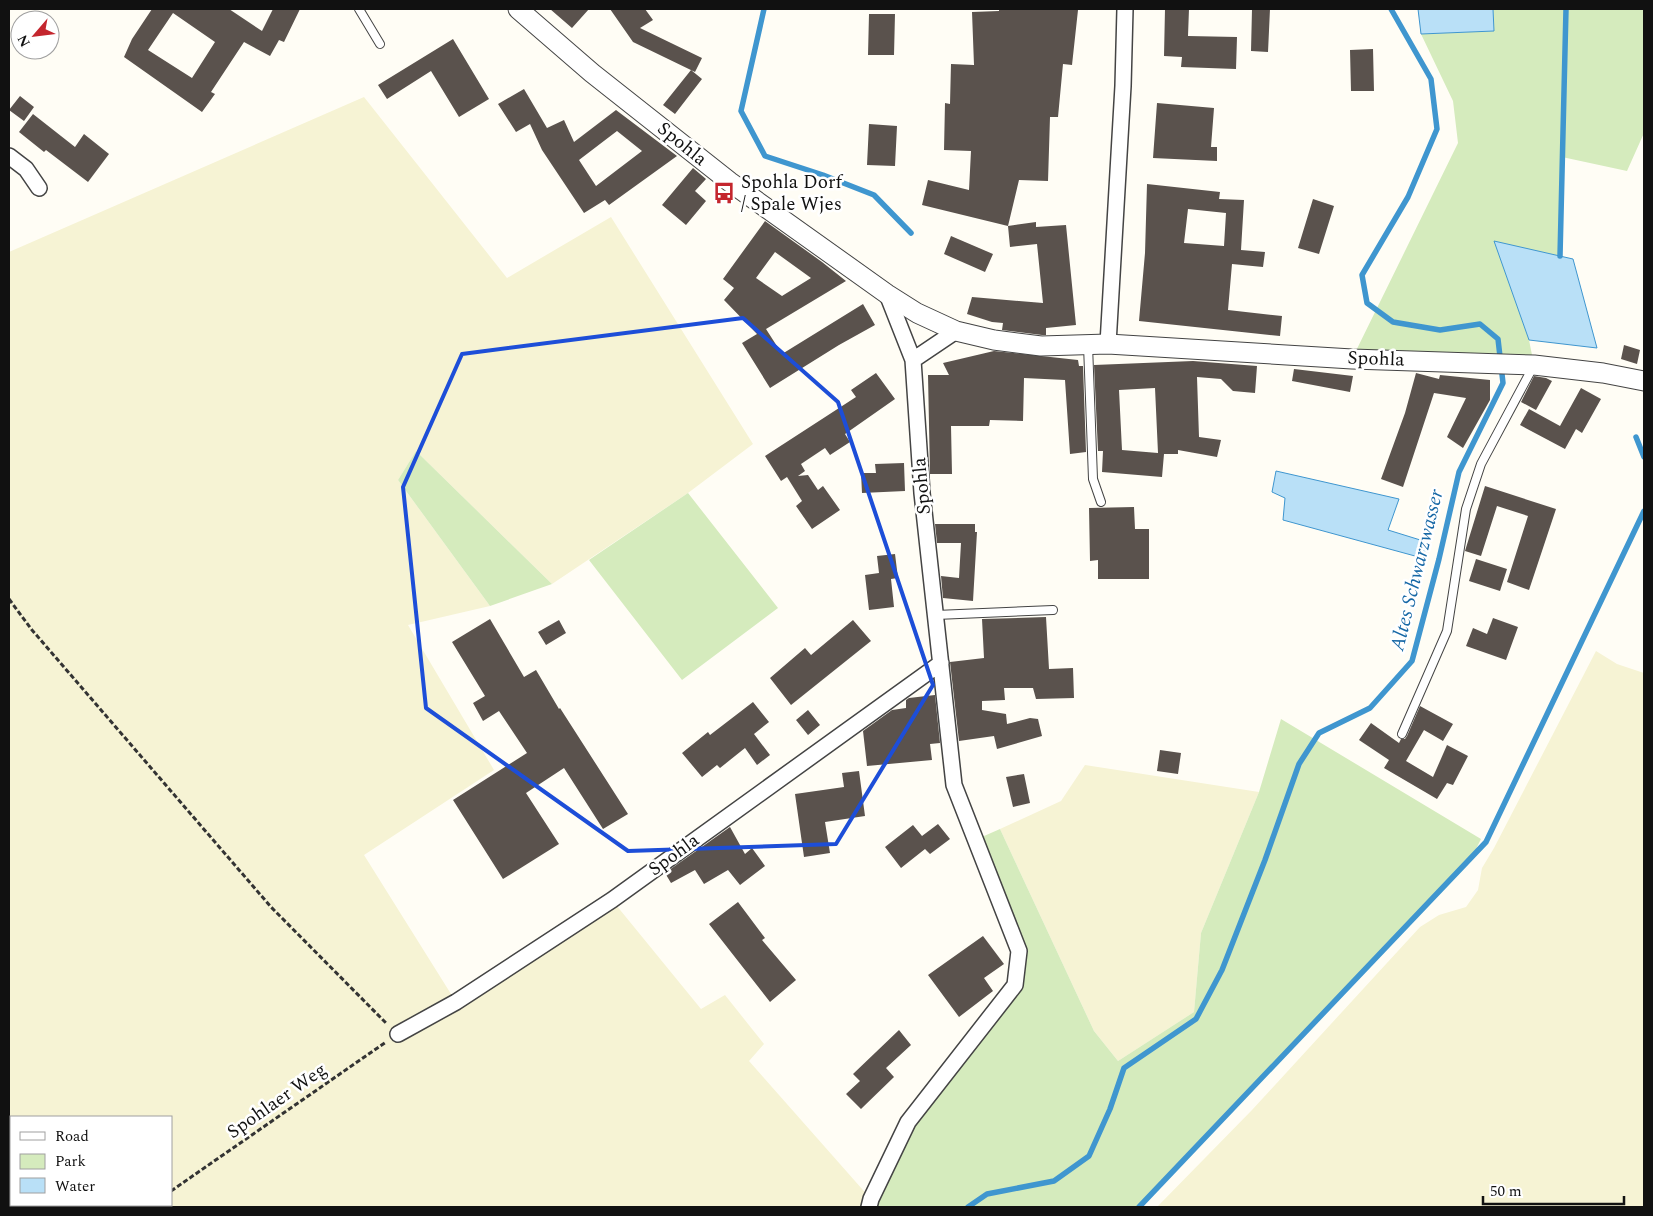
<svg xmlns="http://www.w3.org/2000/svg" width="1653" height="1216" font-family="Spectral,serif">
<rect width="100%" height="100%" fill="#fffdf5"/>
<path fill="#f6f3d4" fill-rule="evenodd" d="M 364,97 L 507,278 L 611,217 L 753,444 L 688,493 L 552,584 L 416,451 L 398,480 L 490,606 L 408,625 L 494,770 L 364,855 L 456,1002 L 612,900 L 701,1009 L 725,995 L 764,1044 L 749,1061 L 870,1198 L 869,1207 L 9,1207 L 9,252 ZM 11,1117 L 171,1117 L 171,1205 L 11,1205 Z
M 1596,651 L 1617,664 L 1644,673 L 1644,1207 L 1157,1207 L 1252,1110 L 1420,927 L 1439,915 L 1466,907 L 1478,890 L 1482,868 L 1494,848 Z
M 1085,765 L 1259,792 L 1201,933 L 1194,1012 L 1118,1061 L 1094,1031 L 1000,829 L 1061,801 Z"/>
<path fill="#d5ebbd" d="M 1493,9 L 1644,9 L 1644,133 L 1627,171 L 1562,157 L 1560,256 L 1495,242 L 1529,340 L 1534,365 L 1352,359 L 1458,143 L 1453,101 L 1421,34 L 1494,31 Z
M 416,451 L 552,584 L 490,606 L 398,480 Z
M 688,493 L 778,608 L 682,680 L 589,560 Z
M 1281,719 L 1481,839 L 1470,861 L 1139,1207 L 869,1207 L 908,1122 L 1015,985 L 1019,951 L 975,840 L 1000,829 L 1094,1031 L 1118,1061 L 1194,1012 L 1201,933 L 1259,792 Z"/>
<path fill="#b9e0f7" stroke="#3f96cf" d="M 1418,9 L 1493,9 L 1494,31 L 1421,34 Z
M 1494,241 L 1573,259 L 1597,348 L 1529,340 Z
M 1276,471 L 1399,499 L 1388,530 L 1430,543 L 1426,559 L 1283,520 L 1285,498 L 1272,492 Z"/>
<g fill="none" stroke-linecap="round" stroke-linejoin="round">
<path stroke="#3f96cf" stroke-width="5.5" d="M 764,9 L 741,111 L 765,156 L 823,175 L 874,195 L 911,233
M 1560,256 L 1566,9
M 1636,437 L 1644,457
M 968,1207 L 987,1194 L 1054,1181 L 1089,1156 L 1110,1109 L 1124,1068 L 1196,1019 L 1222,970 L 1265,860 L 1299,764 L 1319,733 L 1370,708 L 1412,661 L 1439,559 L 1459,472 L 1503,383 L 1498,339 L 1480,324 L 1440,330 L 1393,322 L 1367,303 L 1362,275 L 1408,197 L 1437,129 L 1431,79 L 1391,9
M 1139,1207 L 1486,842 L 1644,511"/>
</g>
<path fill="#5a524d" fill-rule="evenodd" d="M 152,9 L 229,9 L 262,31 L 273,9 L 300,9 L 284,42 L 279,40 L 270,56 L 244,42 L 211,92 L 215,94 L 202,112 L 124,57 L 132,39 ZM 173,13 L 215,42 L 192,78 L 148,50 Z
M 550,9 L 589,9 L 572,28 Z
M 610,9 L 645,9 L 653,20 L 640,28 L 702,58 L 695,72 L 633,42 Z
M 999,9 L 1078,10 L 1072,65 L 1063,64 L 1058,117 L 1050,117 L 1048,181 L 1019,180 L 1008,226 L 922,205 L 928,180 L 969,190 L 971,151 L 944,150 L 945,103 L 950,104 L 951,64 L 974,65 L 972,12 L 999,11 Z
M 1165,9 L 1189,9 L 1188,36 L 1237,37 L 1236,69 L 1181,67 L 1182,57 L 1164,56 Z
M 1252,9 L 1270,9 L 1268,52 L 1251,51 Z
M 869,14 L 895,14 L 894,55 L 868,55 Z
M 453,39 L 489,99 L 459,117 L 431,71 L 387,99 L 378,85 Z
M 1373,49 L 1374,91 L 1351,91 L 1350,50 Z
M 691,70 L 702,79 L 675,114 L 663,105 Z
M 524,89 L 547,128 L 564,120 L 574,142 L 616,110 L 677,156 L 609,205 L 605,200 L 584,213 L 542,150 L 530,124 L 516,132 L 498,104 ZM 617,131 L 642,151 L 596,186 L 579,160 Z
M 20,96 L 34,107 L 24,121 L 9,110 Z
M 1157,103 L 1214,108 L 1211,147 L 1217,147 L 1217,161 L 1153,158 Z
M 33,114 L 75,147 L 84,134 L 109,154 L 88,182 L 46,150 L 44,152 L 19,132 Z
M 869,124 L 897,126 L 895,166 L 867,165 Z
M 693,168 L 706,179 L 695,191 L 706,201 L 686,225 L 662,205 Z
M 1147,184 L 1220,192 L 1219,199 L 1244,200 L 1241,250 L 1265,252 L 1263,267 L 1232,264 L 1228,310 L 1282,316 L 1280,336 L 1139,321 L 1145,253 ZM 1188,209 L 1226,213 L 1224,246 L 1184,243 Z
M 1313,199 L 1334,206 L 1319,254 L 1298,248 Z
M 765,221 L 822,262 L 846,281 L 766,329 L 782,354 L 863,304 L 875,325 L 839,345 L 770,388 L 742,343 L 757,334 L 724,300 L 734,288 L 723,279 ZM 775,252 L 811,278 L 782,296 L 756,278 Z
M 1036,222 L 1036,227 L 1066,225 L 1076,325 L 1046,328 L 1046,335 L 1042,335 L 1002,330 L 1003,323 L 992,322 L 967,314 L 972,297 L 1043,303 L 1037,244 L 1010,247 L 1008,226 Z
M 951,236 L 993,254 L 985,272 L 944,254 Z
M 1624,345 L 1640,350 L 1637,364 L 1621,359 Z
M 994,351 L 1078,360 L 1079,366 L 1083,366 L 1086,452 L 1070,454 L 1065,380 L 1024,378 L 1023,421 L 990,420 L 989,426 L 951,426 L 952,474 L 930,474 L 928,375 L 949,375 L 943,363 Z
M 1193,361 L 1257,366 L 1255,393 L 1233,391 L 1221,379 L 1197,377 L 1199,437 L 1221,440 L 1217,457 L 1178,450 L 1178,454 L 1164,454 L 1162,477 L 1102,472 L 1103,451 L 1098,451 L 1094,365 ZM 1155,388 L 1158,453 L 1122,450 L 1119,390 Z
M 1294,369 L 1353,376 L 1350,392 L 1292,381 Z
M 876,373 L 895,399 L 845,434 L 850,442 L 830,455 L 825,448 L 801,464 L 805,471 L 798,476 L 808,475 L 818,490 L 823,486 L 840,510 L 812,529 L 796,506 L 802,501 L 787,477 L 781,481 L 765,456 L 856,397 L 851,390 Z
M 1416,373 L 1439,379 L 1440,375 L 1490,380 L 1490,400 L 1463,448 L 1447,437 L 1466,398 L 1434,393 L 1403,487 L 1381,479 L 1405,413 Z
M 1534,376 L 1546,378 L 1552,381 L 1536,410 L 1521,402 Z
M 1581,388 L 1601,399 L 1582,433 L 1576,429 L 1565,449 L 1520,425 L 1529,409 L 1560,426 Z
M 904,463 L 905,491 L 862,493 L 861,473 L 876,473 L 875,464 Z
M 1485,486 L 1556,509 L 1529,590 L 1507,582 L 1528,516 L 1497,506 L 1481,556 L 1465,551 Z
M 1134,507 L 1135,529 L 1149,529 L 1149,579 L 1098,579 L 1098,560 L 1090,561 L 1089,508 Z
M 935,524 L 975,524 L 975,532 L 977,532 L 973,601 L 943,598 L 941,576 L 959,578 L 961,543 L 937,543 Z
M 895,554 L 898,578 L 891,579 L 894,607 L 869,610 L 865,575 L 879,573 L 877,556 Z
M 1476,559 L 1507,569 L 1500,591 L 1469,581 Z
M 1046,617 L 1049,669 L 1073,668 L 1074,698 L 1036,699 L 1033,688 L 1004,688 L 1005,700 L 982,701 L 982,710 L 1006,714 L 1007,724 L 1030,718 L 1038,719 L 1042,736 L 997,749 L 994,736 L 959,741 L 950,662 L 984,658 L 982,619 Z
M 1493,618 L 1518,627 L 1506,660 L 1466,646 L 1473,628 L 1487,634 Z
M 490,619 L 524,677 L 536,670 L 559,709 L 560,708 L 628,814 L 603,829 L 564,768 L 526,793 L 559,844 L 503,879 L 453,800 L 527,753 L 499,711 L 483,721 L 473,703 L 485,696 L 452,642 Z
M 559,620 L 566,633 L 546,645 L 538,632 Z
M 853,620 L 871,641 L 791,705 L 770,678 L 805,648 L 811,655 Z
M 935,695 L 940,743 L 930,744 L 932,760 L 867,766 L 863,731 L 892,710 L 906,708 L 906,700 L 909,698 Z
M 753,702 L 769,722 L 754,734 L 770,755 L 757,765 L 745,748 L 720,768 L 717,765 L 702,777 L 682,753 L 708,732 L 710,735 Z
M 1420,706 L 1453,724 L 1443,741 L 1424,730 L 1406,761 L 1433,777 L 1447,745 L 1468,756 L 1453,785 L 1447,783 L 1437,799 L 1384,768 L 1389,760 L 1359,740 L 1371,723 L 1399,743 L 1401,739 L 1405,739 L 1407,736 Z
M 808,710 L 820,725 L 808,735 L 796,720 Z
M 1160,750 L 1181,753 L 1178,774 L 1157,771 Z
M 859,771 L 865,816 L 825,822 L 830,853 L 804,857 L 795,794 L 844,787 L 842,773 Z
M 1024,774 L 1030,803 L 1013,807 L 1006,777 Z
M 938,824 L 950,839 L 930,854 L 925,849 L 901,868 L 885,847 L 913,825 L 922,836 Z
M 730,827 L 745,854 L 752,848 L 765,866 L 740,885 L 728,870 L 704,884 L 695,870 L 671,883 L 665,873 Z
M 738,902 L 765,938 L 762,940 L 796,980 L 770,1002 L 709,924 Z
M 983,936 L 1004,964 L 984,978 L 993,991 L 959,1017 L 928,975 Z
M 899,1030 L 911,1045 L 886,1068 L 894,1077 L 861,1109 L 846,1094 L 860,1081 L 853,1074 Z"/>
<g fill="none" stroke-linecap="round" stroke-linejoin="round">
<g stroke="#444" stroke-width="10">
<path id="service" d="M 359,9 L 380,44
M 1088,345 L 1093,479 L 1101,502
M 936,615 L 1053,610
M 1402,734 L 1447,631 L 1466,509 L 1481,464 L 1533,367"/>
</g>
<g stroke="#444" stroke-width="18">
<path id="minor" d="M 9,156 L 26,169 L 39,188
M 1108,344 L 1123,86 L 1125,9
M 913,360 L 956,331
M 398,1034 L 456,1002 L 612,900 L 941,663
M 869,1207 L 871,1199 L 908,1122 L 1015,985 L 1019,951 L 954,785 L 922,493 L 913,360 L 887,294"/>
</g>
<g stroke="#444" stroke-width="21">
<path id="tertiary" d="M 518,9 L 592,73 L 730,182 L 887,294 L 917,313 L 956,331 L 994,340 L 1041,346 L 1108,344 L 1352,359 L 1534,365 L 1603,373 L 1644,381"/>
</g>
<path stroke="#333" stroke-width="3" stroke-dasharray="5 2.5" stroke-linecap="butt" d="M 9,599 L 32,630 L 271,907 L 387,1024
M 171,1191 L 386,1042
M 148,1207 L 151,1205"/>
<use href="#service" stroke="#fff" stroke-width="8"/>
<use href="#minor" stroke="#fff" stroke-width="15"/>
<use href="#tertiary" stroke="#fff" stroke-width="19"/>
</g>
<path fill="none" stroke="#1d4ed8" stroke-width="4" stroke-linejoin="round" d="M 743,318 L 838,402 L 933,685 L 836,844 L 628,851 L 426,708 L 403,487 L 462,354 Z"/>
<defs>
<g id="bus-bare" transform="scale(1.725)"><path d="M-5-6H5V4H4V6H2V4H-2V6H-4V4H-5ZM-3.5-4V0h7V-4ZM-3.5 1.2v1.5H-2V1.2ZM2 1.2v1.5H3.5V1.2Z" fill="#c4262e" stroke="#fff" stroke-width="2.5" paint-order="stroke"/></g>
</defs>
<g fill-rule="evenodd">
<use href="#bus-bare" x="724" y="193"/>
</g>
<g text-anchor="middle" dominant-baseline="central" stroke-width="5" stroke-linejoin="round" paint-order="stroke">
<g font-size="19" fill="#111" stroke="#fff">
<text transform="translate(682 144) rotate(39)">Spohla</text>
<text transform="translate(1376 359) rotate(2)">Spohla</text>
<text transform="translate(922 486) rotate(-95)">Spohla</text>
<text transform="translate(674 855) rotate(-36)">Spohla</text>
<text transform="translate(277 1101) rotate(-35)">Spohlaer Weg</text>
</g>
<g font-size="19" fill="#111" stroke="#fff" text-anchor="start">
<text x="741" y="182">Spohla Dorf<tspan x="741" dy="22">/ Spale Wjes</tspan></text>
</g>
<g font-size="20" font-style="italic" fill="#1768a6" stroke="#fff">
<text transform="translate(1417 570) rotate(-76)">Altes Schwarzwasser</text>
</g>
</g>
<rect width="1653" height="1216" fill="none" stroke="#111111" stroke-width="20"/>
<rect x="10" y="1116" width="162" height="90" fill="#ffffff" stroke="#a0a0a0"/>
<rect x="20" y="1132" width="25" height="8" fill="#ffffff" stroke="#a0a0a0"/>
<text x="55" y="1141" font-size="15" fill="#111111">Road</text>
<rect x="20" y="1154" width="25" height="15" fill="#d5ebbd" stroke="#a0a0a0"/>
<text x="55" y="1166" font-size="15" fill="#111111">Park</text>
<rect x="20" y="1178" width="25" height="15" fill="#b9e0f7" stroke="#a0a0a0"/>
<text x="55" y="1191" font-size="15" fill="#111111">Water</text>
<g transform="translate(35 35) rotate(242)"><circle r="24" fill="#ffffff" stroke="#a0a0a0"/>
<path d="M0-4L9 19L0 12L-9 19Z" fill="#c4262e"/>
<text y="-8" font-size="14" font-weight="bold" text-anchor="middle" fill="#111111">N</text>
</g>
<path d="M1483 1196v8h141v-8" fill="none" stroke="#111111" stroke-width="2.5"/>
<text x="1490" y="1196" font-size="15" fill="#111111" stroke="#ffffff" stroke-width="4" paint-order="stroke">50 m</text>
</svg>
